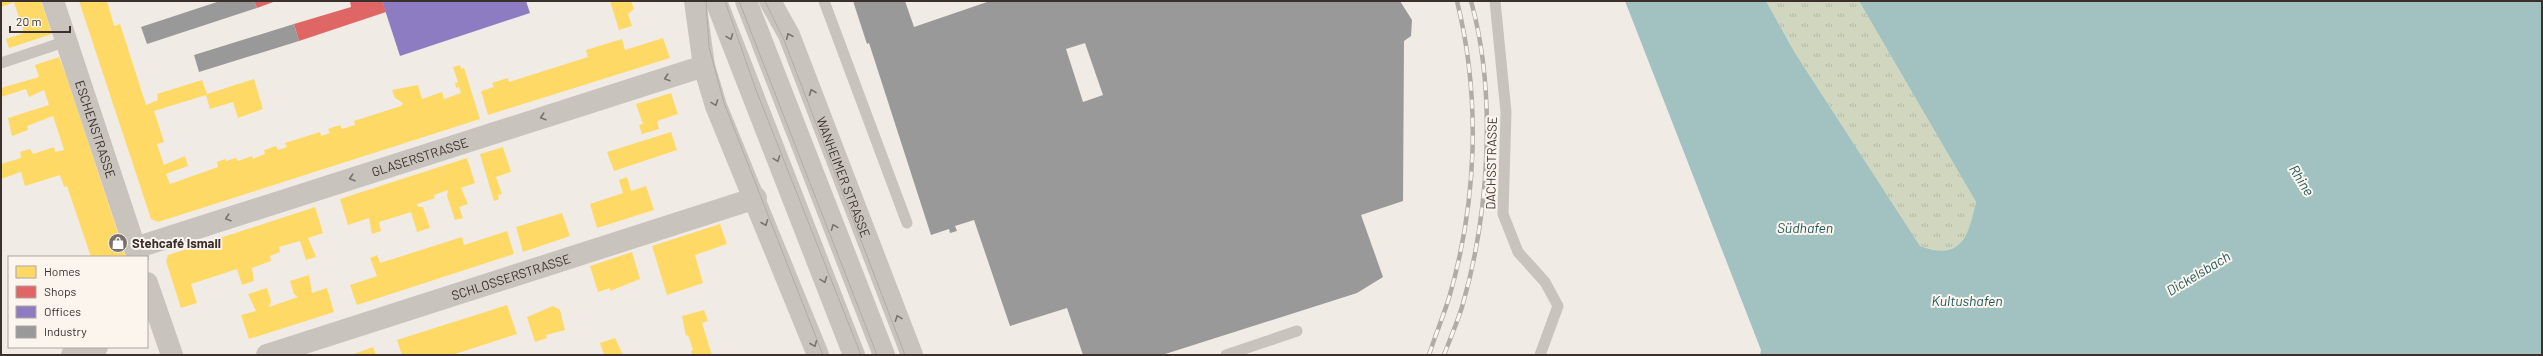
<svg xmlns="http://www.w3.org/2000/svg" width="2543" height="356" font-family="Barlow,sans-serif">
<defs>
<pattern id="grass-tufts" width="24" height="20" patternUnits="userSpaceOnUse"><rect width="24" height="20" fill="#d1d6bf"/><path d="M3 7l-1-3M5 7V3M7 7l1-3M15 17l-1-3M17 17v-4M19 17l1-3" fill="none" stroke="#b4b8a4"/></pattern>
</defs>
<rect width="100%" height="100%" fill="#f0ebe5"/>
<path fill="url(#grass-tufts)" d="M 1766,1 L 1859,1 L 1976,202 C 1968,238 1963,260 1920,246 L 1795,53 Z"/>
<path fill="#a1c2c1" d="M 1625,1 L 1766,1 L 1795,53 L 1920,246 C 1962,261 1968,237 1976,202 L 1859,1 L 2542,1 L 2542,355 L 1760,355 L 1761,350 Z"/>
<path fill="#ffd966" d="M 1,1 L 41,1 L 52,34 L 9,48 L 6,39 L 24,33 L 14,2 L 1,7 Z
M 79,1 L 107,1 L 114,26 L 120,24 L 146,105 L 158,100 L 157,94 L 202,80 L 207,94 L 254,79 L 263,109 L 238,118 L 233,102 L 210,109 L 206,95 L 154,111 L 164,142 L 157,144 L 164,165 L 185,156 L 188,166 L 166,174 L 170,184 L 218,167 L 217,162 L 225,159 L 226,161 L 236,158 L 238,161 L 252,156 L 253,159 L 265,154 L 264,150 L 276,146 L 278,150 L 287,147 L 285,143 L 320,132 L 321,136 L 330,133 L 328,129 L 340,125 L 342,129 L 355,125 L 354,121 L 401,106 L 403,103 L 395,98 L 392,90 L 418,85 L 422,99 L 442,92 L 444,99 L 461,93 L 459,87 L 456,88 L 455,83 L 458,82 L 453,67 L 460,65 L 461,69 L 464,68 L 480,119 L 158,222 L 151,219 Z
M 610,1 L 631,1 L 634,9 L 628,14 L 632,26 L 619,30 Z
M 663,38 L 670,58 L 488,115 L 481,91 L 494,87 L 492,83 L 508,78 L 509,82 L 588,57 L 586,50 L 622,39 L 625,50 Z
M 59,57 L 66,75 L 126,257 L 91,257 L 67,186 L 64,187 L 60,175 L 25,186 L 21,172 L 1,179 L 1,164 L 21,158 L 20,152 L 30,149 L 33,154 L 54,147 L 55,152 L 64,150 L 53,116 L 27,126 L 28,130 L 12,136 L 8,118 L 49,105 L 44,90 L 29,97 L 26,89 L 1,97 L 1,88 L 39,77 L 35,65 Z
M 671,93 L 678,114 L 657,121 L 659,129 L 642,134 L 639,125 L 643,124 L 636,104 Z
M 671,132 L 677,150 L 614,171 L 607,152 Z
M 503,147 L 511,172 L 496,177 L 502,194 L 498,195 L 499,199 L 494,201 L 480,154 Z
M 467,158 L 475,183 L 461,188 L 468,204 L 459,207 L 463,218 L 455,220 L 447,196 L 448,190 L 434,195 L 435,198 L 417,204 L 418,207 L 423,207 L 430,228 L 417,232 L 411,212 L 379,222 L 381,231 L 372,234 L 369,218 L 348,225 L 340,199 Z
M 627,177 L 631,191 L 646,186 L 654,210 L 597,228 L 590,204 L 623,193 L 619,180 Z
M 315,207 L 323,233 L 308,238 L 316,257 L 306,260 L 300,241 L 279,247 L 280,252 L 270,256 L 271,261 L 252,268 L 254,281 L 242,285 L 237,269 L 191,284 L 197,303 L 181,308 L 166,261 L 168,255 Z
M 562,213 L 570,236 L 523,252 L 516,227 Z
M 720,224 L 727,244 L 695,255 L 703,283 L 667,295 L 652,246 Z
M 507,231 L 514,254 L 357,305 L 350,285 L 377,276 L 370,258 L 377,255 L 380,263 L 462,237 L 464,245 Z
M 632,252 L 640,279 L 610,291 L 610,288 L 598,292 L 590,266 Z
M 309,275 L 312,293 L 327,288 L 334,312 L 249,339 L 241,315 L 256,311 L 248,294 L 267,288 L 271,301 L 269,307 L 298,297 L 294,294 L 290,281 Z
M 507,305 L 517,334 L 452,355 L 402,355 L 397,340 Z
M 553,306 L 560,310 L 565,330 L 546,335 L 547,338 L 535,342 L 527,317 Z
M 704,310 L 708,321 L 702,323 L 712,355 L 692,355 L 691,351 L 693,350 L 688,335 L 686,336 L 682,316 Z
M 615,338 L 623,355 L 604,355 L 600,343 Z
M 373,347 L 376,355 L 351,355 Z"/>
<path fill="#e06666" d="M 254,1 L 276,1 L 257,8 Z
M 350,1 L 382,1 L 386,12 L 299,41 L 294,24 L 351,7 Z"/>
<path fill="#8e7cc3" d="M 382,1 L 526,1 L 530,13 L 400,56 Z"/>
<path fill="#999" fill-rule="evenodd" d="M 220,1 L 254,1 L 257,8 L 147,44 L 141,27 Z
M 853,1 L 905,1 L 914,27 L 990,1 L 1400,1 L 1412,20 L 1411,36 L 1404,41 L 1403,201 L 1361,215 L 1383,277 L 1357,293 L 1162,355 L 1083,355 L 1067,308 L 1010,326 L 974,220 L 955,226 L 957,231 L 950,233 L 949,229 L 931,235 L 869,43 L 867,44 ZM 1085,43 L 1103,95 L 1083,102 L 1066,49 Z
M 294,24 L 299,41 L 199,72 L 194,55 Z"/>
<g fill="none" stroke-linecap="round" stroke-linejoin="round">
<path stroke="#c9c3be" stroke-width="11" d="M 824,1 L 907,223
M 1495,1 L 1506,112 L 1503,214 L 1518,252 L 1545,282 L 1558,306 L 1540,355
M 1,63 L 67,41
M 1226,355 L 1297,331"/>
<g stroke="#c9c3be" stroke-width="22">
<path id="s1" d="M 53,1 L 138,257"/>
<path d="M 695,1 L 704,66 L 716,106 L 818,355"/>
<path id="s2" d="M 770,1 L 789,35 L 912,355"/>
<path id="s3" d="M 135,248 L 704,66"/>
<path d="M 147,283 L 172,355"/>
<path d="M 72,355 L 97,347"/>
<path id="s4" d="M 267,355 L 756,198"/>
</g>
<path stroke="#c9c3be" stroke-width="22" d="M 716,1 L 854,355
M 746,1 L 884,355"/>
<path stroke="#b1aca8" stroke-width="1" d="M 706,1 L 709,47 L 724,103 L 823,355
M 725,1 L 756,90 L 861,355
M 739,1 L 877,355
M 765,1 L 784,40 L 905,355"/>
<g stroke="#b1aca8" stroke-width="4.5">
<path id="rail" d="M 1429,355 C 1435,336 1443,317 1449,298 C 1477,202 1481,98 1457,1
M 1444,355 C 1450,339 1457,323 1462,307 C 1489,215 1497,94 1471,1"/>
</g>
<use href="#rail" stroke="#fbf5ee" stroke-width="3" stroke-dasharray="9" stroke-linecap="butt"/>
</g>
<defs><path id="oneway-chevron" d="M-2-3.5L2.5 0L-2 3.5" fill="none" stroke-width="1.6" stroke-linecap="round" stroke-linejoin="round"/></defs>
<g stroke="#7b726d">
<use href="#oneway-chevron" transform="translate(789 36) rotate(-114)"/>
<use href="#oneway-chevron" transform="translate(730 37) rotate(69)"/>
<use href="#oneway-chevron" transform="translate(667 78) rotate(162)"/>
<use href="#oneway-chevron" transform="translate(812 92) rotate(-112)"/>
<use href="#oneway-chevron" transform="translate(715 103) rotate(70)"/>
<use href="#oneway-chevron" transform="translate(543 117) rotate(162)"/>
<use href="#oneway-chevron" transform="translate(777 159) rotate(69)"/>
<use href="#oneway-chevron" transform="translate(352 178) rotate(162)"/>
<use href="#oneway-chevron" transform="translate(228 218) rotate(162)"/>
<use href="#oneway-chevron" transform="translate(765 223) rotate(68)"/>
<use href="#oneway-chevron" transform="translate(834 227) rotate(-111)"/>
<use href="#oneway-chevron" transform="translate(824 280) rotate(69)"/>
<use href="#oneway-chevron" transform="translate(898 318) rotate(-111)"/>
<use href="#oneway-chevron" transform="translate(814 344) rotate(68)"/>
</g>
<defs>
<g id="shop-disc" transform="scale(1)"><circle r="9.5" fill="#7a716c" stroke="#fbf5ee"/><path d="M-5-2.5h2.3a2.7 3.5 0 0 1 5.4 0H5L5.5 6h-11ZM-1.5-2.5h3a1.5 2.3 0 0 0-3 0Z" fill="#fff"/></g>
</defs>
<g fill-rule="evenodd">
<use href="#shop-disc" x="118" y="243"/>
</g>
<g text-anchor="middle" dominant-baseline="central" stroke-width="4" stroke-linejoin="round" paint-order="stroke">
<g font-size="13" fill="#3b302b" stroke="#fbf5ee">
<text stroke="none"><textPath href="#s1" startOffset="135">ESCHENSTRASSE</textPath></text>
<text stroke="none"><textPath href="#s3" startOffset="299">GLASERSTRASSE</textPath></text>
<text transform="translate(1491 163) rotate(-89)">DACHSSTRASSE</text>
<text stroke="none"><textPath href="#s2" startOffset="191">WANHEIMER STRASSE</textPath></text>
<text stroke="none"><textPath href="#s4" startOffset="256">SCHLOSSERSTRASSE</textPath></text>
</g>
<g font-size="13" font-weight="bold" fill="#3b302b" stroke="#fbf5ee" text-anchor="start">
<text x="132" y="243">Stehcafé Ismail</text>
</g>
<g font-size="14" font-style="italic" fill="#1f5a5e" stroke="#fbf5ee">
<text transform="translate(2302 180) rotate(58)">Rhine</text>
<text x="1805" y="227">Südhafen</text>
<text transform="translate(2198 273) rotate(-31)">Dickelsbach</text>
<text x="1967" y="300">Kultushafen</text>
</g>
</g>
<rect width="2543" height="356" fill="none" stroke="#3b302b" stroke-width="4"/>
<rect x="8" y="256" width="140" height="92" fill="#fbf5ee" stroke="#aea6a0"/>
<rect x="16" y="266" width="20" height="12" fill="#ffd966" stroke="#aea6a0"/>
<text x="44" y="276" font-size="12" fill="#3b302b">Homes</text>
<rect x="16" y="286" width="20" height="12" fill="#e06666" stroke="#aea6a0"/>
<text x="44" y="296" font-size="12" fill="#3b302b">Shops</text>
<rect x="16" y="306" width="20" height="12" fill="#8e7cc3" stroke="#aea6a0"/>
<text x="44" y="316" font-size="12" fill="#3b302b">Offices</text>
<rect x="16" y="326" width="20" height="12" fill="#999999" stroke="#aea6a0"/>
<text x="44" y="336" font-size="12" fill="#3b302b">Industry</text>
<path d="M10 26v6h60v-6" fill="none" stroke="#3b302b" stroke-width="2"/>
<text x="16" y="26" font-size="12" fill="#3b302b" stroke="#fbf5ee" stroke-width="3" paint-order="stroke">20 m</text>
</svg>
